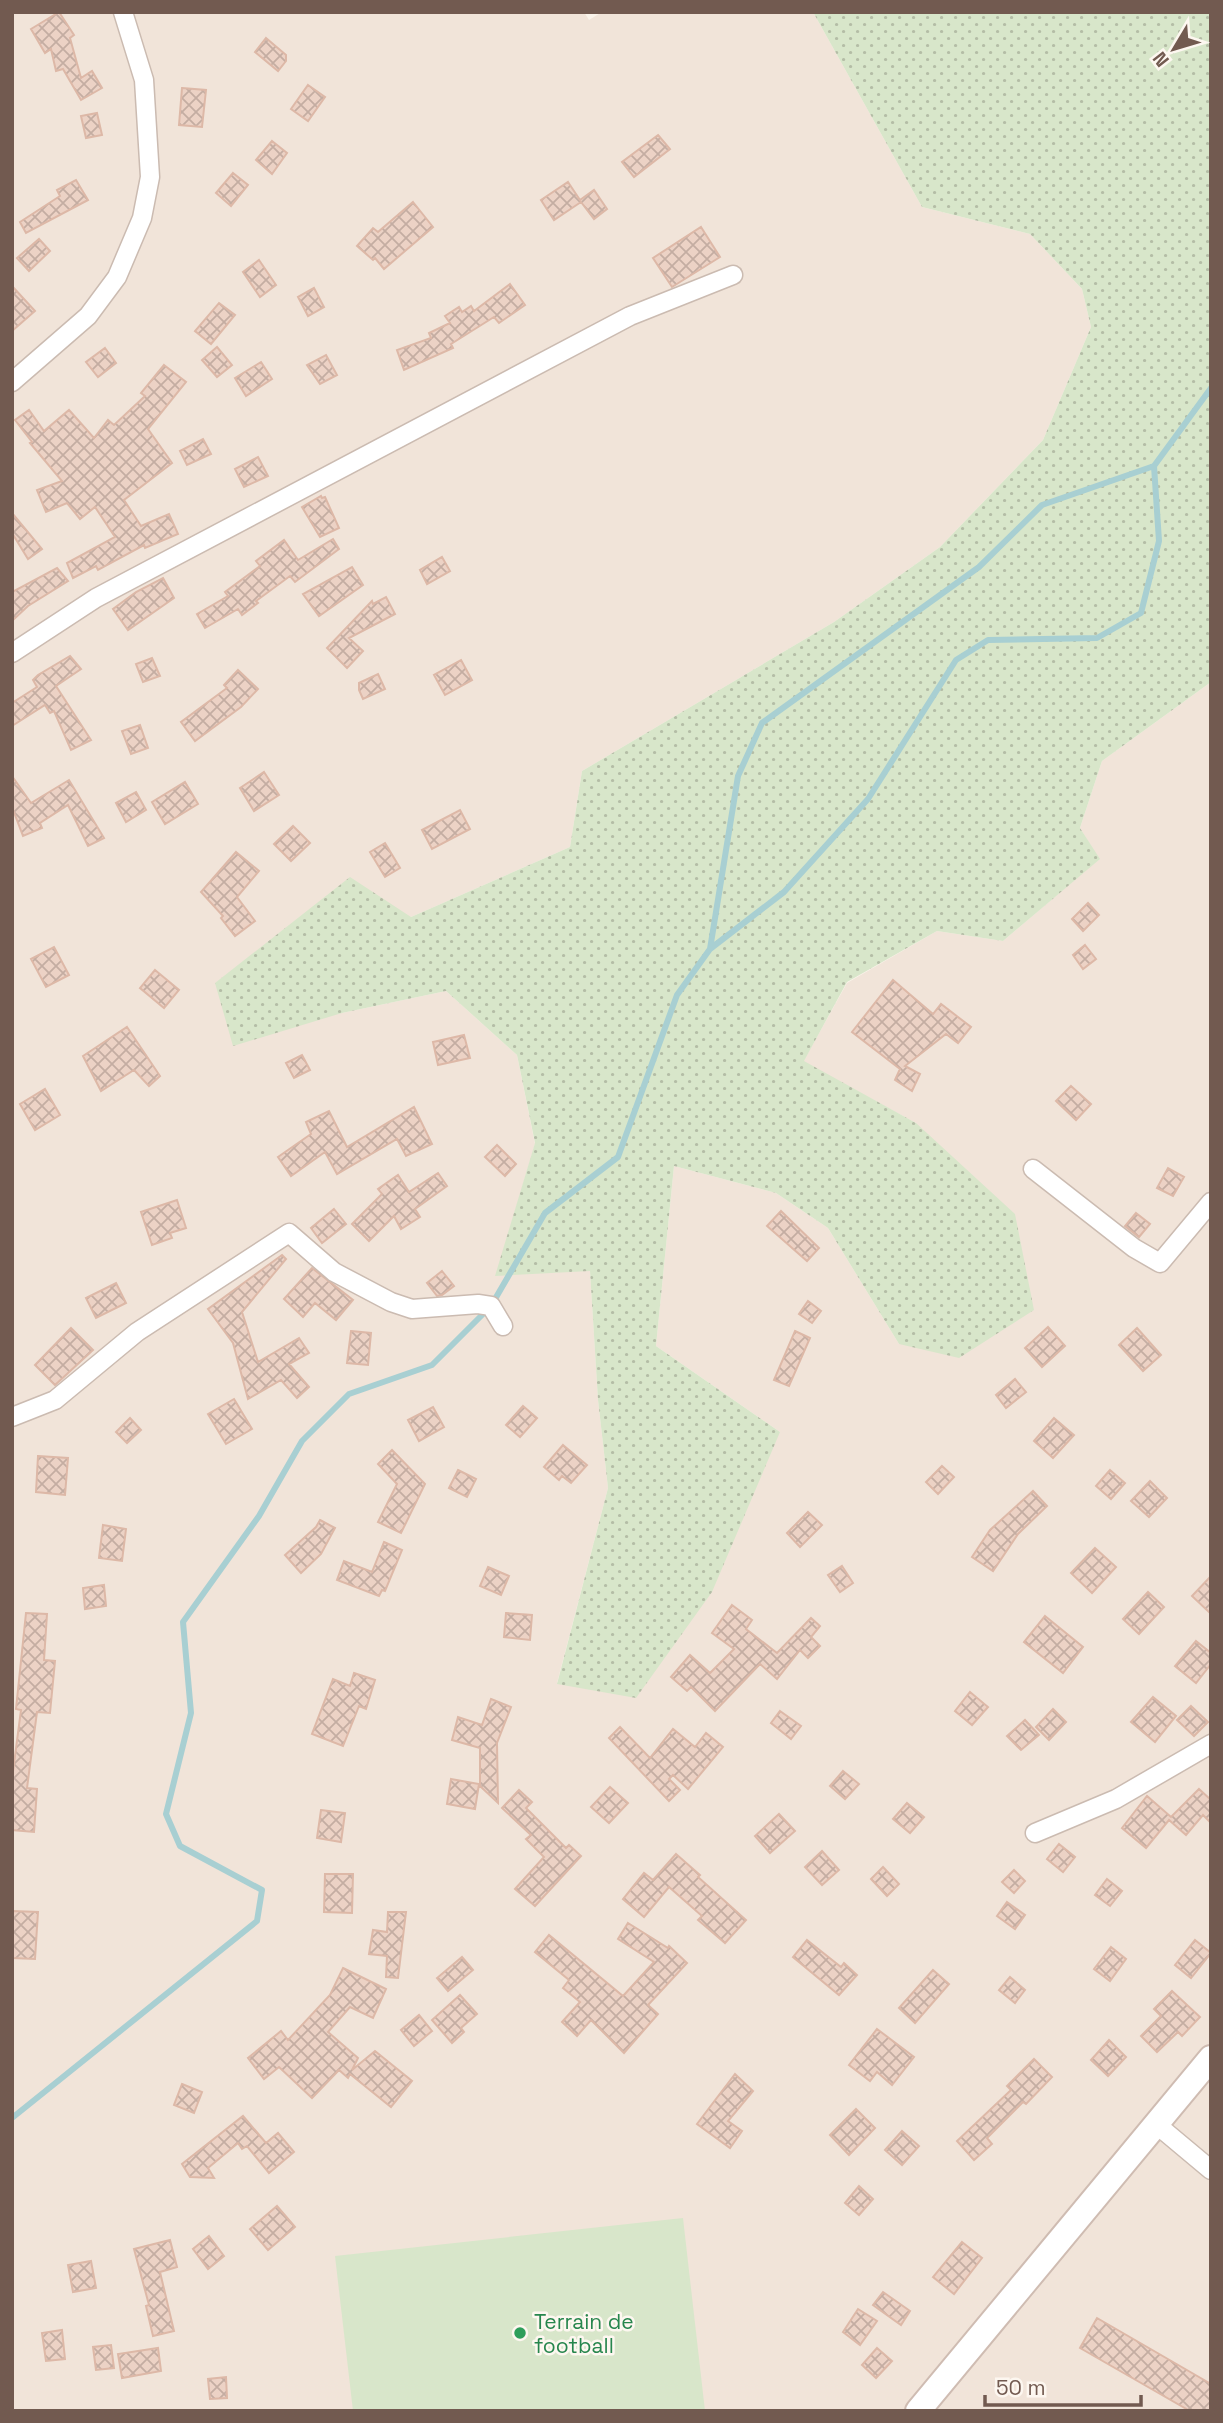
<svg xmlns="http://www.w3.org/2000/svg" width="1223" height="2423" font-family="'Space Grotesk',sans-serif">
<defs>
<pattern id="grass-dots" width="8" height="8" patternUnits="userSpaceOnUse" patternTransform="scale(1.75)"><rect width="8" height="8" fill="#d8e6ca"/><path d="M2 2h.1M6 6h.1" fill="none" stroke="#b4bda6" stroke-width="1.8" stroke-linecap="round"/></pattern>
<pattern id="building-cross-hatch" width="8" height="8" patternUnits="userSpaceOnUse" patternTransform="scale(1.75)"><rect width="8" height="8" fill="#ecd2c5"/><path d="M0 0l8 8M0 8l8-8" fill="none" stroke="#c4ada2"/></pattern>
</defs>
<rect width="100%" height="100%" fill="#faf3ea"/>
<path fill="#f1e4d9" d="M 12,12 L 584,12 L 589,20 L 602,12 L 813,12 L 922,207 L 1030,234 L 1082,289 L 1091,327 L 1043,440 L 940,547 L 834,622 L 582,771 L 570,847 L 411,917 L 342,1013 L 446,991 L 517,1055 L 535,1144 L 496,1275 L 590,1270 L 598,1400 L 608,1488 L 557,1683 L 780,1432 L 656,1346 L 674,1166 L 776,1193 L 828,1228 L 899,1344 L 916,1123 L 803,1062 L 847,983 L 937,931 L 1003,941 L 1099,859 L 1080,828 L 1102,761 L 1211,682 L 1211,2411 L 12,2411 Z"/>
<path fill="url(#grass-dots)" d="M 813,12 L 1211,12 L 1211,682 L 1102,761 L 1080,828 L 1100,859 L 1003,941 L 937,931 L 847,982 L 804,1061 L 916,1123 L 1015,1214 L 1034,1310 L 959,1358 L 899,1344 L 828,1228 L 776,1193 L 674,1166 L 656,1346 L 780,1432 L 712,1592 L 636,1698 L 557,1684 L 608,1488 L 598,1400 L 590,1271 L 495,1276 L 535,1143 L 517,1055 L 446,991 L 342,1013 L 233,1046 L 215,983 L 350,877 L 411,917 L 570,847 L 582,771 L 834,622 L 940,547 L 1043,440 L 1091,327 L 1082,289 L 1030,234 L 922,207 Z"/>
<path fill="#d8e6ca" d="M 683,2218 L 705,2411 L 353,2411 L 335,2256 Z"/>
<g fill="none" stroke-linecap="round" stroke-linejoin="round">
<path stroke="#a8cfd2" stroke-width="6" d="M 710,949 L 784,892 L 868,799 L 956,660 L 988,640 L 1097,638 L 1141,613 L 1159,541 L 1154,466
M 12,2118 L 257,1921 L 262,1890 L 180,1846 L 166,1814 L 191,1713 L 183,1622 L 259,1516 L 302,1441 L 349,1394 L 432,1365 L 491,1306 L 545,1213 L 618,1157 L 677,995 L 710,949 L 738,776 L 762,723 L 979,567 L 1042,505 L 1154,466 L 1211,388"/>
</g>
<path fill="url(#building-cross-hatch)" stroke="#ddb8a7" stroke-width="2" d="M 59,12 L 74,35 L 70,38 L 81,78 L 92,71 L 102,88 L 81,100 L 63,69 L 56,71 L 51,49 L 45,53 L 31,29 Z
M 266,38 L 286,55 L 286,61 L 278,71 L 255,52 Z
M 308,85 L 325,97 L 308,121 L 291,109 Z
M 182,88 L 206,90 L 202,127 L 179,125 Z
M 97,113 L 102,135 L 86,138 L 81,116 Z
M 658,135 L 670,149 L 634,177 L 622,162 Z
M 272,141 L 287,153 L 272,174 L 256,160 Z
M 233,173 L 248,185 L 231,206 L 216,193 Z
M 76,180 L 88,200 L 26,233 L 20,222 L 60,196 L 57,190 Z
M 568,182 L 580,200 L 594,190 L 607,209 L 594,219 L 581,202 L 554,220 L 541,200 Z
M 413,202 L 433,227 L 384,269 L 375,258 L 373,260 L 357,246 L 373,228 L 378,232 Z
M 701,227 L 720,257 L 672,287 L 653,258 Z
M 39,239 L 50,251 L 29,271 L 17,258 Z
M 259,260 L 276,285 L 260,297 L 243,272 Z
M 510,284 L 525,305 L 499,323 L 494,317 L 451,344 L 453,348 L 404,370 L 397,350 L 431,338 L 429,333 L 450,323 L 445,316 L 459,307 L 462,312 L 471,306 L 474,311 Z
M 12,286 L 35,311 L 12,331 Z
M 314,288 L 324,307 L 308,316 L 298,297 Z
M 219,303 L 235,315 L 211,344 L 195,331 Z
M 217,347 L 232,365 L 217,377 L 202,360 Z
M 105,348 L 116,363 L 98,377 L 86,362 Z
M 326,355 L 337,375 L 320,384 L 307,365 Z
M 261,362 L 272,379 L 246,396 L 235,378 Z
M 164,365 L 186,382 L 148,429 L 172,463 L 124,500 L 141,526 L 169,514 L 178,534 L 145,548 L 144,545 L 98,570 L 96,566 L 73,578 L 67,563 L 115,537 L 95,507 L 80,519 L 67,503 L 46,512 L 37,490 L 62,481 L 30,443 L 32,442 L 15,420 L 29,410 L 44,431 L 69,410 L 94,438 L 108,420 L 114,425 L 145,396 L 141,393 Z
M 203,439 L 211,454 L 187,465 L 180,451 Z
M 258,457 L 268,476 L 244,487 L 235,469 Z
M 321,496 L 322,498 L 325,497 L 339,528 L 320,537 L 302,507 Z
M 12,513 L 42,549 L 28,559 L 12,533 Z
M 333,539 L 339,549 L 295,582 L 290,576 L 256,601 L 258,603 L 242,615 L 238,609 L 205,628 L 197,614 L 228,596 L 225,592 L 260,566 L 256,561 L 284,540 L 298,560 Z
M 442,557 L 450,571 L 427,584 L 420,570 Z
M 352,567 L 363,585 L 319,616 L 303,594 Z
M 57,568 L 68,581 L 28,606 L 12,621 L 12,592 Z
M 163,578 L 174,598 L 128,630 L 113,609 L 136,592 Z
M 386,597 L 395,614 L 349,638 L 363,651 L 347,668 L 327,648 L 372,601 L 373,604 Z
M 70,656 L 81,669 L 56,686 L 91,740 L 71,750 L 54,711 L 50,713 L 45,705 L 12,726 L 12,703 L 37,687 L 33,680 L 38,675 Z
M 152,658 L 160,676 L 143,682 L 136,664 Z
M 461,660 L 472,680 L 445,695 L 434,675 Z
M 238,670 L 258,689 L 241,707 L 195,741 L 181,722 L 227,688 L 224,685 Z
M 378,674 L 385,689 L 363,699 L 359,690 L 359,683 Z
M 140,725 L 148,748 L 131,754 L 122,731 Z
M 264,772 L 279,795 L 254,811 L 240,788 Z
M 12,776 L 31,803 L 69,780 L 104,838 L 88,846 L 68,805 L 40,823 L 42,828 L 23,836 L 12,807 Z
M 185,782 L 198,804 L 165,824 L 152,802 Z
M 136,792 L 146,810 L 126,822 L 116,803 Z
M 460,810 L 470,829 L 432,849 L 422,830 Z
M 293,826 L 310,843 L 291,861 L 274,844 Z
M 385,843 L 400,868 L 385,877 L 370,852 Z
M 236,852 L 259,871 L 237,897 L 255,921 L 235,936 L 221,918 L 223,916 L 201,892 Z
M 1088,903 L 1099,915 L 1083,931 L 1072,919 Z
M 1085,945 L 1096,959 L 1083,969 L 1073,955 Z
M 54,947 L 69,975 L 46,987 L 31,959 Z
M 155,970 L 179,990 L 164,1008 L 140,988 Z
M 893,980 L 933,1014 L 941,1004 L 971,1027 L 958,1043 L 946,1034 L 905,1066 L 920,1074 L 912,1091 L 895,1080 L 900,1069 L 852,1032 Z
M 127,1027 L 160,1076 L 149,1086 L 134,1070 L 101,1091 L 83,1056 Z
M 464,1035 L 470,1058 L 438,1065 L 433,1042 Z
M 302,1055 L 310,1070 L 294,1078 L 286,1063 Z
M 1071,1086 L 1091,1104 L 1076,1120 L 1056,1101 Z
M 45,1089 L 60,1115 L 35,1130 L 20,1104 Z
M 414,1107 L 432,1144 L 406,1156 L 397,1139 L 337,1174 L 325,1152 L 291,1176 L 278,1157 L 311,1134 L 306,1122 L 329,1111 L 347,1147 Z
M 497,1145 L 516,1164 L 505,1176 L 485,1157 Z
M 1168,1168 L 1184,1177 L 1173,1196 L 1157,1188 Z
M 438,1173 L 447,1186 L 415,1209 L 420,1217 L 401,1229 L 394,1216 L 369,1241 L 352,1224 L 382,1194 L 378,1189 L 398,1175 L 409,1192 Z
M 177,1200 L 186,1228 L 170,1233 L 172,1238 L 152,1245 L 141,1212 Z
M 334,1209 L 346,1224 L 322,1243 L 311,1228 Z
M 781,1211 L 819,1248 L 807,1261 L 767,1226 Z
M 1136,1213 L 1150,1224 L 1139,1237 L 1125,1226 Z
M 282,1255 L 286,1259 L 242,1312 L 258,1362 L 299,1338 L 309,1353 L 289,1364 L 309,1387 L 297,1398 L 281,1380 L 248,1399 L 233,1343 L 208,1309 Z
M 312,1268 L 353,1300 L 336,1320 L 315,1303 L 303,1317 L 284,1299 Z
M 442,1271 L 454,1286 L 442,1295 L 437,1296 L 427,1283 Z
M 116,1283 L 126,1303 L 96,1318 L 86,1298 Z
M 808,1301 L 821,1311 L 812,1323 L 799,1314 Z
M 1048,1327 L 1065,1346 L 1042,1367 L 1025,1348 Z
M 71,1328 L 93,1350 L 55,1385 L 35,1365 Z
M 1137,1328 L 1161,1355 L 1143,1371 L 1119,1345 Z
M 351,1331 L 371,1333 L 368,1365 L 347,1363 Z
M 795,1331 L 810,1338 L 789,1386 L 774,1380 Z
M 1015,1379 L 1026,1392 L 1006,1408 L 996,1395 Z
M 234,1399 L 252,1429 L 226,1444 L 208,1414 Z
M 523,1406 L 537,1418 L 520,1437 L 506,1425 Z
M 433,1407 L 444,1427 L 419,1441 L 408,1420 Z
M 130,1418 L 141,1430 L 127,1443 L 116,1432 Z
M 1054,1418 L 1074,1435 L 1053,1458 L 1034,1441 Z
M 563,1445 L 587,1465 L 571,1483 L 562,1476 L 559,1480 L 544,1467 Z
M 392,1450 L 425,1484 L 401,1533 L 378,1522 L 397,1484 L 378,1464 Z
M 38,1456 L 68,1458 L 65,1495 L 36,1492 Z
M 942,1466 L 954,1477 L 938,1494 L 926,1482 Z
M 458,1470 L 476,1479 L 467,1497 L 449,1488 Z
M 1110,1470 L 1125,1483 L 1111,1499 L 1096,1486 Z
M 1150,1481 L 1167,1498 L 1149,1517 L 1131,1501 Z
M 1033,1491 L 1047,1506 L 1018,1534 L 993,1571 L 972,1557 L 990,1530 Z
M 808,1512 L 822,1525 L 800,1547 L 787,1533 Z
M 320,1520 L 335,1528 L 321,1554 L 301,1573 L 285,1555 L 316,1527 Z
M 103,1525 L 126,1529 L 122,1561 L 99,1558 Z
M 384,1542 L 402,1550 L 385,1591 L 382,1590 L 379,1596 L 337,1580 L 344,1561 L 372,1572 Z
M 1095,1548 L 1116,1567 L 1092,1593 L 1071,1573 Z
M 842,1566 L 853,1583 L 840,1592 L 828,1575 Z
M 488,1567 L 509,1576 L 501,1595 L 480,1586 Z
M 1211,1576 L 1211,1614 L 1192,1596 Z
M 104,1585 L 106,1606 L 85,1609 L 83,1588 Z
M 1148,1592 L 1164,1607 L 1139,1634 L 1123,1619 Z
M 732,1605 L 752,1620 L 746,1629 L 777,1653 L 811,1618 L 820,1626 L 811,1637 L 820,1646 L 808,1658 L 800,1650 L 777,1679 L 760,1664 L 715,1711 L 691,1687 L 687,1691 L 671,1677 L 690,1655 L 710,1673 L 734,1649 L 712,1633 Z
M 26,1613 L 47,1614 L 44,1660 L 55,1661 L 50,1713 L 37,1712 L 27,1788 L 37,1789 L 34,1832 L 12,1830 L 12,1779 L 21,1710 L 16,1709 Z
M 506,1613 L 532,1615 L 530,1640 L 504,1637 Z
M 1045,1616 L 1083,1647 L 1063,1673 L 1024,1642 Z
M 1196,1641 L 1211,1653 L 1211,1664 L 1196,1683 L 1175,1666 Z
M 354,1673 L 375,1680 L 366,1709 L 359,1706 L 343,1746 L 312,1734 L 333,1679 L 350,1686 Z
M 970,1692 L 988,1707 L 972,1725 L 955,1711 Z
M 1153,1697 L 1176,1716 L 1155,1742 L 1131,1722 Z
M 491,1699 L 511,1707 L 497,1743 L 498,1803 L 480,1786 L 480,1748 L 452,1740 L 458,1717 L 482,1725 Z
M 1191,1706 L 1208,1722 L 1194,1736 L 1177,1720 Z
M 1053,1709 L 1066,1722 L 1049,1740 L 1036,1727 Z
M 780,1711 L 801,1726 L 791,1739 L 771,1723 Z
M 1025,1720 L 1039,1735 L 1021,1750 L 1007,1736 Z
M 620,1727 L 650,1758 L 673,1729 L 695,1747 L 706,1733 L 723,1747 L 688,1789 L 673,1775 L 669,1779 L 680,1790 L 669,1801 L 609,1738 Z
M 843,1771 L 859,1784 L 845,1799 L 830,1786 Z
M 451,1779 L 479,1784 L 475,1809 L 447,1804 Z
M 610,1787 L 628,1803 L 609,1823 L 591,1807 Z
M 1199,1789 L 1211,1800 L 1211,1823 L 1203,1815 L 1186,1835 L 1169,1820 L 1146,1848 L 1122,1828 L 1147,1796 L 1171,1817 Z
M 519,1790 L 532,1802 L 526,1808 L 566,1848 L 569,1845 L 581,1856 L 535,1906 L 515,1889 L 544,1857 L 526,1839 L 531,1835 L 502,1808 Z
M 907,1803 L 924,1817 L 910,1833 L 893,1819 Z
M 321,1810 L 345,1813 L 341,1842 L 317,1838 Z
M 779,1814 L 795,1831 L 770,1853 L 755,1836 Z
M 1059,1844 L 1075,1857 L 1063,1872 L 1047,1859 Z
M 822,1851 L 839,1870 L 822,1885 L 805,1867 Z
M 676,1854 L 700,1875 L 698,1877 L 746,1920 L 725,1943 L 698,1920 L 702,1916 L 669,1887 L 644,1917 L 623,1899 L 644,1873 L 653,1880 Z
M 883,1867 L 899,1884 L 887,1896 L 871,1879 Z
M 1014,1870 L 1025,1881 L 1014,1893 L 1002,1882 Z
M 325,1874 L 353,1874 L 352,1913 L 324,1912 Z
M 1107,1879 L 1122,1891 L 1110,1906 L 1095,1895 Z
M 1007,1902 L 1025,1915 L 1015,1929 L 997,1916 Z
M 12,1911 L 38,1912 L 35,1959 L 12,1958 Z
M 388,1912 L 406,1912 L 398,1978 L 386,1977 L 387,1956 L 369,1954 L 373,1930 L 387,1932 Z
M 628,1923 L 668,1948 L 669,1946 L 687,1963 L 648,2005 L 658,2014 L 624,2053 L 591,2020 L 577,2036 L 562,2022 L 580,2002 L 563,1988 L 569,1980 L 535,1952 L 549,1935 L 623,1996 L 654,1962 L 618,1939 Z
M 807,1940 L 841,1967 L 844,1963 L 857,1975 L 839,1995 L 793,1957 Z
M 1195,1940 L 1211,1953 L 1191,1978 L 1175,1965 Z
M 1111,1947 L 1126,1959 L 1110,1981 L 1094,1969 Z
M 462,1957 L 473,1970 L 448,1991 L 437,1978 Z
M 343,1968 L 386,1989 L 373,2018 L 350,2007 L 328,2032 L 358,2058 L 352,2070 L 375,2051 L 412,2081 L 391,2107 L 350,2074 L 348,2078 L 339,2070 L 312,2098 L 279,2067 L 264,2079 L 248,2058 L 281,2031 L 288,2040 L 330,1995 Z
M 933,1970 L 949,1984 L 915,2023 L 899,2008 Z
M 1010,1977 L 1025,1990 L 1015,2003 L 999,1990 Z
M 1172,1991 L 1200,2017 L 1182,2036 L 1178,2032 L 1157,2052 L 1141,2036 L 1161,2016 L 1154,2009 Z
M 460,1995 L 477,2014 L 461,2028 L 464,2032 L 452,2043 L 432,2020 Z
M 419,2015 L 432,2031 L 414,2046 L 401,2030 Z
M 877,2029 L 914,2057 L 892,2085 L 877,2072 L 870,2081 L 849,2065 Z
M 1109,2040 L 1126,2057 L 1108,2076 L 1091,2060 Z
M 1034,2059 L 1052,2077 L 1026,2104 L 1023,2102 L 987,2138 L 992,2144 L 974,2160 L 957,2141 L 1011,2090 L 1007,2086 Z
M 735,2074 L 753,2091 L 728,2121 L 742,2131 L 730,2148 L 697,2124 Z
M 182,2084 L 202,2092 L 194,2113 L 174,2105 Z
M 856,2109 L 875,2128 L 849,2155 L 830,2135 Z
M 243,2116 L 266,2143 L 278,2133 L 294,2152 L 269,2173 L 247,2146 L 242,2149 L 238,2143 L 208,2168 L 214,2178 L 190,2177 L 182,2164 Z
M 902,2131 L 919,2146 L 902,2165 L 885,2150 Z
M 859,2186 L 873,2199 L 859,2215 L 845,2203 Z
M 277,2206 L 295,2227 L 268,2250 L 250,2229 Z
M 209,2236 L 224,2256 L 208,2269 L 193,2249 Z
M 170,2240 L 177,2267 L 160,2272 L 174,2331 L 153,2336 L 146,2306 L 149,2305 L 134,2249 Z
M 962,2242 L 982,2258 L 954,2294 L 933,2277 Z
M 91,2261 L 96,2288 L 73,2292 L 68,2265 Z
M 883,2292 L 910,2311 L 901,2325 L 873,2305 Z
M 858,2309 L 877,2321 L 860,2345 L 843,2332 Z
M 1097,2318 L 1211,2384 L 1211,2411 L 1190,2411 L 1080,2348 Z
M 62,2330 L 65,2359 L 46,2361 L 42,2333 Z
M 111,2345 L 114,2368 L 96,2370 L 93,2347 Z
M 158,2348 L 161,2371 L 122,2378 L 118,2354 Z
M 877,2348 L 892,2361 L 876,2378 L 862,2365 Z
M 226,2377 L 227,2398 L 210,2399 L 208,2379 Z"/>
<g fill="none" stroke-linecap="round" stroke-linejoin="round">
<g stroke="#cbbbb1" stroke-width="21">
<path id="minor" d="M 12,382 L 88,316 L 117,277 L 142,218 L 150,177 L 144,80 L 123,12
M 12,653 L 96,598 L 630,316 L 733,275
M 1033,1169 L 1134,1248 L 1160,1263 L 1211,1202
M 12,1417 L 55,1400 L 137,1332 L 289,1233 L 334,1272 L 391,1302 L 412,1309 L 478,1304 L 491,1306 L 503,1326
M 1035,1833 L 1116,1799 L 1211,1744
M 1156,2124 L 1211,2170"/>
</g>
<g stroke="#cfbcb2" stroke-width="28">
<path id="secondary" d="M 918,2411 L 1211,2058"/>
</g>
<use href="#minor" stroke="#fff" stroke-width="18"/>
<use href="#secondary" stroke="#fff" stroke-width="24"/>
</g>
<circle fill="#2e9e5b" stroke="#fdf7f0" stroke-width="2.5" cx="520" cy="2333" r="7"/>
<g text-anchor="middle" dominant-baseline="central" stroke-width="5" stroke-linejoin="round" paint-order="stroke">
<g font-size="21" fill="#27864d" stroke="#fdf7f0" text-anchor="start">
<text x="534" y="2321">Terrain de<tspan x="534" dy="24">football</tspan></text>
</g>
</g>
<rect width="1223" height="2423" fill="none" stroke="#725a50" stroke-width="28"/>
<g transform="translate(1174 49) rotate(232)" stroke="#fdf7f0" stroke-width="5" paint-order="stroke">
<path d="M0-5L12 26L0 18L-12 26Z" fill="#725a50"/>
<text y="-10" font-size="19" font-weight="bold" text-anchor="middle" fill="#725a50">N</text>
</g>
<path d="M985 2395v10h156v-10" fill="none" stroke="#725a50" stroke-width="3.5"/>
<text x="996" y="2395" font-size="21" fill="#725a50" stroke="#fdf7f0" stroke-width="5" paint-order="stroke">50 m</text>
</svg>
